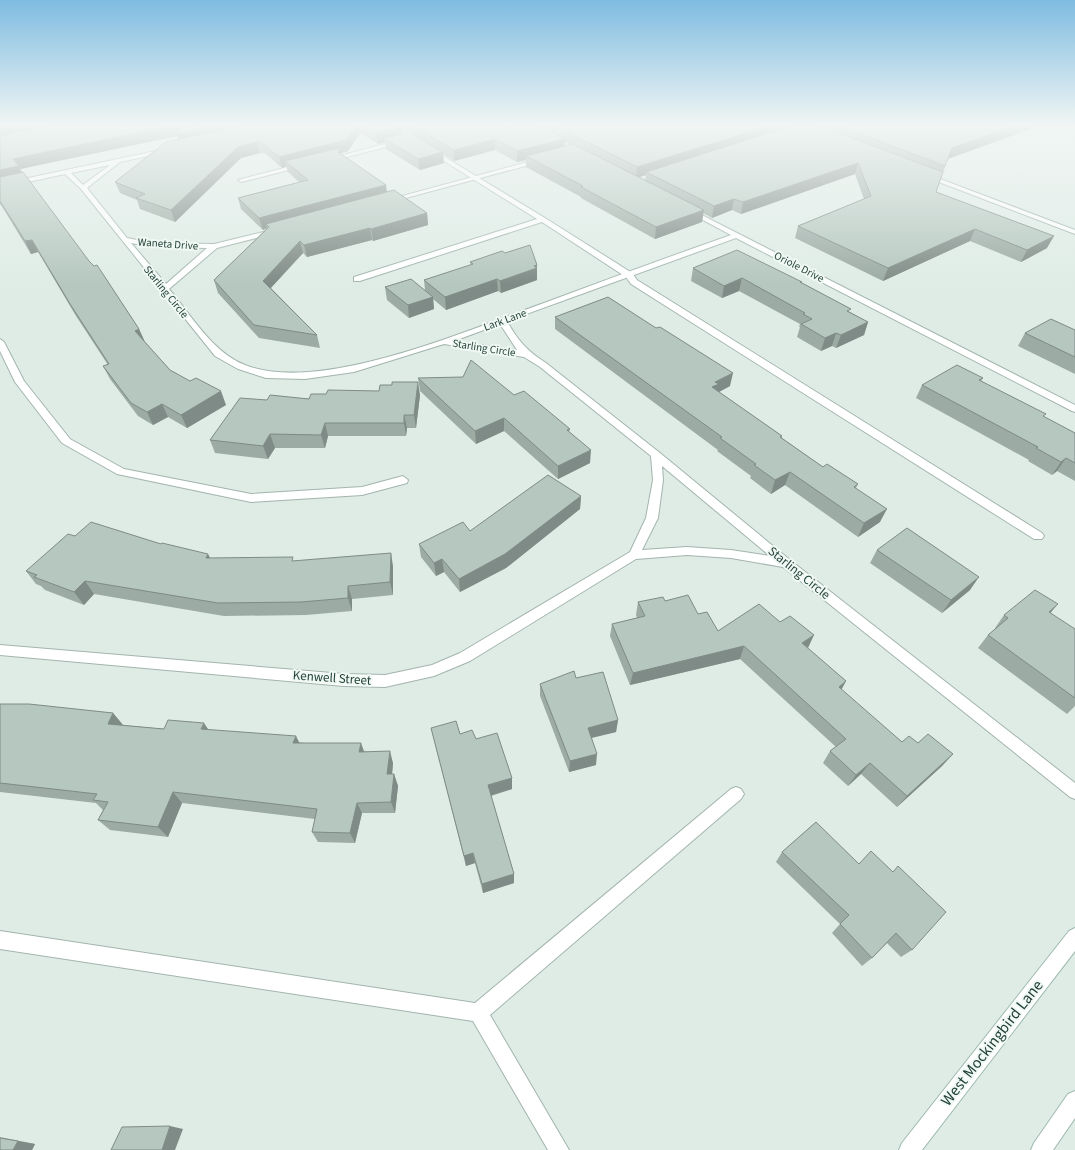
<svg xmlns="http://www.w3.org/2000/svg" width="1075" height="1150" font-family="'Source Sans 3',sans-serif">
<rect width="100%" height="100%" fill="#dfece6"/>
<g fill="none" stroke-linecap="round" stroke-linejoin="round">
<g stroke="#a2b4ad" stroke-width="2">
<path id="lane" d="M 400,140 L 402,141 L 402,143 L 327,162 L 324,160 Z
M 430,148 L 545,218 L 632,273 L 637,280 L 1042,533 L 1044,536 L 1042,539 L 1034,539 L 631,284 L 626,277 L 542,222 L 360,281 L 354,281 L 354,277 L 537,219 L 428,151 L 428,149 Z
M 303,163 L 305,164 L 305,166 L 241,182 L 238,180 Z
M 0,339 L 4,342 L 24,381 L 70,439 L 124,469 L 251,494 L 362,487 L 403,476 L 408,480 L 407,483 L 362,495 L 251,502 L 117,474 L 62,443 L 15,382 L 0,351 Z
M 736,787 L 741,789 L 744,794 L 741,799 L 490,1015 L 569,1150 L 548,1150 L 473,1021 L 0,949 L 0,931 L 475,1003 L 731,789 Z"/>
</g>
<g stroke="#a2b4ad" stroke-width="2">
<path id="street" d="M 165,149 L 167,150 L 167,152 L 120,162 L 87,188 L 127,238 L 153,243 L 214,244 L 280,228 L 280,232 L 217,248 L 169,289 C 191,315 213,353 245,365 C 320,395 470,329 544,303 C 606,280 668,257 731,235 L 686,211 L 686,209 L 688,208 L 1075,405 L 1075,412 L 1072,411 L 736,238 L 507,321 C 517,340 528,352 546,363 L 660,453 L 790,560 L 1075,783 L 1075,799 L 1070,797 L 783,567 L 731,558 L 687,555 L 636,559 L 470,661 L 434,676 L 385,687 L 344,686 L 0,655 L 0,645 L 344,674 L 385,675 L 432,665 L 460,653 L 630,552 L 646,518 L 653,480 L 651,456 L 540,367 L 524,357 L 444,344 L 354,372 L 305,379 L 266,378 L 238,369 L 215,356 L 81,189 L 65,174 L 0,188 L 0,184 ZM 110,165 L 83,185 L 71,173 ZM 131,243 L 153,247 L 207,248 L 166,284 ZM 500,324 L 517,350 L 454,341 ZM 662,466 L 770,556 L 731,550 L 687,547 L 642,550 L 658,518 L 663,480 Z
M 542,158 L 545,160 L 544,161 L 387,203 L 384,201 Z
M 923,174 L 927,174 L 1075,230 L 1075,234 L 923,176 Z"/>
</g>
<g stroke="#9db9af" stroke-width="2">
<path id="secondary" d="M 1075,928 L 1075,951 L 922,1150 L 899,1150 L 902,1143 L 1069,931 Z
M 1075,1091 L 1075,1118 L 1053,1150 L 1031,1150 L 1034,1143 L 1068,1094 Z"/>
</g>
<use href="#lane" fill="#fff" fill-rule="evenodd"/>
<use href="#street" fill="#fff" fill-rule="evenodd"/>
<use href="#secondary" fill="#fff" fill-rule="evenodd"/>
</g>
<path fill="#9caba4" fill-rule="evenodd" d="M 0,124 L 1044,124 L 948,159 L 936,192 L 1047,248 L 1021,262 L 970,241 L 883,281 L 795,238 L 798,226 L 864,199 L 855,174 L 741,214 L 732,210 L 712,218 L 703,213 L 702,222 L 655,239 L 581,198 L 581,197 L 526,167 L 526,160 L 517,162 L 495,150 L 454,161 L 443,154 L 444,163 L 420,170 L 386,149 L 385,142 L 378,144 L 360,133 L 348,151 L 341,153 L 342,155 L 386,185 L 387,192 L 427,213 L 428,225 L 373,241 L 372,240 L 307,257 L 303,253 L 271,288 L 317,335 L 320,348 L 259,338 L 218,293 L 214,280 L 267,228 L 263,230 L 241,209 L 238,198 L 299,182 L 288,172 L 286,166 L 282,168 L 265,153 L 260,153 L 241,158 L 175,222 L 140,209 L 137,200 L 120,193 L 115,182 L 178,139 L 177,136 L 20,169 L 22,172 L 139,329 L 144,341 L 170,370 L 226,405 L 187,428 L 168,417 L 153,425 L 138,416 L 110,379 L 103,366 L 108,365 L 76,316 L 38,252 L 31,254 L 1,205 L 0,205 ZM 402,128 L 408,132 L 403,134 ZM 565,142 L 570,145 L 565,146 ZM 646,175 L 645,180 L 640,177 Z
M 505,253 L 537,265 L 537,280 L 501,293 L 498,291 L 446,310 L 433,299 L 434,309 L 409,318 L 387,300 L 385,287 L 425,290 L 424,280 L 471,265 L 470,262 Z
M 693,268 L 801,283 L 850,312 L 868,322 L 864,335 L 836,348 L 832,346 L 821,351 L 797,337 L 800,327 L 799,327 L 800,324 L 739,291 L 722,298 L 691,281 Z
M 555,317 L 730,386 L 719,392 L 782,436 L 782,438 L 823,467 L 858,484 L 856,488 L 880,522 L 858,537 L 785,485 L 771,494 L 750,478 L 751,476 L 717,451 L 718,450 L 555,329 Z
M 1075,330 L 1075,374 L 1018,346 L 1025,333 Z
M 418,378 L 514,395 L 570,429 L 569,432 L 590,463 L 558,479 L 504,431 L 476,444 L 420,391 Z
M 983,378 L 981,381 L 1044,417 L 1075,433 L 1075,481 L 1057,471 L 1052,475 L 1028,461 L 1029,460 L 916,398 L 922,385 Z
M 420,395 L 416,428 L 407,428 L 406,436 L 328,436 L 325,448 L 275,448 L 268,459 L 215,453 L 210,440 L 267,400 Z
M 581,496 L 580,509 L 506,568 L 460,592 L 444,572 L 436,576 L 421,557 L 419,544 L 470,531 Z
M 75,536 L 161,544 L 210,558 L 393,566 L 393,595 L 352,599 L 352,611 L 306,615 L 224,616 L 94,594 L 84,605 L 45,590 L 41,586 L 36,584 L 26,571 Z
M 877,550 L 970,590 L 942,613 L 870,563 Z
M 665,601 L 698,614 L 718,631 L 807,648 L 846,681 L 841,690 L 902,742 L 918,743 L 953,754 L 942,766 L 897,807 L 861,774 L 848,786 L 823,763 L 830,751 L 836,747 L 740,659 L 630,685 L 610,636 L 612,624 L 637,618 L 636,615 L 638,602 Z
M 1004,615 L 1075,629 L 1075,706 L 1067,714 L 978,648 L 988,635 L 995,629 L 995,628 Z
M 576,678 L 618,720 L 616,732 L 592,738 L 596,765 L 569,772 L 540,696 L 540,684 Z
M 0,704 L 113,713 L 123,725 L 164,729 L 208,730 L 364,751 L 393,763 L 392,774 L 394,774 L 398,786 L 395,813 L 362,813 L 355,843 L 318,842 L 312,832 L 315,819 L 182,803 L 168,837 L 110,830 L 98,820 L 103,810 L 96,803 L 0,792 Z
M 431,728 L 460,734 L 476,739 L 512,789 L 491,796 L 514,874 L 514,883 L 483,893 L 475,863 L 466,866 Z
M 816,822 L 912,950 L 901,957 L 887,943 L 872,958 L 862,966 L 832,933 L 840,924 L 776,862 L 782,852 Z
M 0,1137 L 35,1144 L 32,1150 L 0,1150 Z"/>
<path fill="#7f8b86" d="M 24,124 L 82,124 L 0,140 L 0,129 Z
M 180,124 L 275,124 L 180,144 L 177,136 L 20,169 L 24,177 L 0,183 L 0,170 L 13,159 Z
M 357,124 L 359,124 L 360,133 L 348,151 L 341,153 L 342,159 L 285,161 L 286,166 L 282,168 L 279,157 Z
M 775,124 L 796,124 L 795,128 L 646,172 L 646,175 L 636,178 L 637,167 Z
M 1020,124 L 1044,124 L 947,159 L 952,148 Z
M 402,127 L 403,137 L 384,138 L 385,142 L 378,144 L 376,133 Z
M 495,139 L 495,150 L 454,161 L 454,150 Z
M 565,139 L 565,150 L 526,156 L 526,160 L 517,162 L 517,151 Z
M 257,142 L 260,153 L 241,158 L 175,222 L 171,210 L 238,147 Z
M 443,152 L 444,163 L 420,170 L 418,159 Z
M 858,163 L 855,174 L 741,214 L 743,202 Z
M 386,185 L 387,197 L 269,227 L 266,224 L 267,228 L 263,230 L 259,218 Z
M 734,199 L 732,210 L 712,218 L 714,206 Z
M 704,210 L 702,222 L 655,239 L 656,227 Z
M 427,213 L 428,225 L 373,241 L 371,229 Z
M 370,228 L 372,240 L 307,257 L 304,245 Z
M 975,229 L 970,241 L 883,281 L 888,268 Z
M 1054,236 L 1047,248 L 1021,262 L 1027,250 Z
M 32,240 L 38,252 L 31,254 L 25,241 Z
M 300,241 L 303,253 L 266,293 L 263,281 Z
M 537,265 L 537,280 L 501,293 L 500,281 Z
M 742,278 L 739,291 L 722,298 L 724,286 Z
M 497,279 L 498,291 L 446,310 L 445,297 Z
M 433,297 L 434,309 L 409,318 L 408,305 Z
M 868,322 L 864,335 L 836,348 L 841,335 Z
M 139,329 L 145,342 L 135,331 Z
M 836,333 L 832,346 L 821,351 L 825,338 Z
M 733,373 L 730,386 L 717,393 L 712,387 L 715,382 Z
M 418,382 L 420,395 L 416,428 L 414,415 Z
M 221,391 L 226,405 L 187,428 L 181,415 Z
M 162,404 L 168,417 L 153,425 L 147,412 Z
M 404,415 L 407,428 L 406,436 L 404,423 Z
M 504,418 L 504,431 L 476,444 L 475,431 Z
M 325,423 L 328,436 L 325,448 L 321,435 Z
M 270,434 L 275,448 L 268,459 L 263,446 Z
M 591,450 L 590,463 L 558,479 L 558,466 Z
M 1066,458 L 1057,471 L 1052,475 L 1061,462 Z
M 790,472 L 785,485 L 771,494 L 775,480 Z
M 581,496 L 580,509 L 506,568 L 460,592 L 459,579 Z
M 887,509 L 880,522 L 858,537 L 864,523 Z
M 391,553 L 393,566 L 393,595 L 390,582 Z
M 208,554 L 215,567 L 206,558 Z
M 442,559 L 444,572 L 436,576 L 434,563 Z
M 979,577 L 970,590 L 942,613 L 951,600 Z
M 85,581 L 94,594 L 84,605 L 74,592 Z
M 348,586 L 352,599 L 352,611 L 348,598 Z
M 1058,604 L 1047,617 L 1049,612 Z
M 814,635 L 808,648 L 802,643 Z
M 744,646 L 740,659 L 630,685 L 633,673 Z
M 846,681 L 839,694 L 839,687 Z
M 113,713 L 123,725 L 108,724 Z
M 618,720 L 616,732 L 586,739 L 588,728 Z
M 204,723 L 212,735 L 201,729 Z
M 296,736 L 302,748 L 293,743 Z
M 361,743 L 365,754 L 359,752 Z
M 390,751 L 393,763 L 391,786 L 387,774 Z
M 597,754 L 596,765 L 569,772 L 570,761 Z
M 953,754 L 942,766 L 897,807 L 907,796 Z
M 870,763 L 861,774 L 848,786 L 856,775 Z
M 394,774 L 398,786 L 395,813 L 391,802 Z
M 512,778 L 512,789 L 489,796 L 488,785 Z
M 173,792 L 182,803 L 168,837 L 158,827 Z
M 357,803 L 362,813 L 355,843 L 350,833 Z
M 473,853 L 475,863 L 466,866 L 464,856 Z
M 514,874 L 514,883 L 483,893 L 482,884 Z
M 170,1126 L 183,1129 L 175,1150 L 162,1150 Z
M 18,1141 L 35,1144 L 32,1150 L 13,1150 Z"/>
<path fill="#b5c7bf" stroke="#7f8b86" d="M 0,124 L 24,124 L 0,129 Z
M 56,124 L 180,124 L 13,159 L 19,166 L 0,170 L 0,136 Z
M 188,124 L 222,124 L 176,134 Z
M 250,124 L 357,124 L 346,140 L 279,157 L 262,143 L 257,142 L 238,147 L 171,210 L 136,198 L 145,194 L 115,182 L 166,142 Z
M 362,124 L 398,124 L 402,127 L 376,133 Z
M 411,124 L 537,124 L 565,139 L 517,151 L 495,139 L 454,150 Z
M 551,124 L 775,124 L 637,167 Z
M 797,124 L 815,124 L 943,172 L 936,192 L 1054,236 L 1027,250 L 975,229 L 888,268 L 798,226 L 871,196 L 858,163 L 743,202 L 734,199 L 714,206 L 646,172 Z
M 834,124 L 1020,124 L 952,148 L 945,166 Z
M 409,132 L 443,152 L 418,159 L 384,138 Z
M 573,144 L 704,210 L 656,227 L 581,187 L 583,186 L 526,156 Z
M 340,148 L 338,152 L 386,185 L 259,218 L 238,198 L 308,180 L 285,161 Z
M 23,172 L 89,261 L 94,266 L 97,265 L 139,329 L 135,331 L 170,370 L 190,381 L 196,378 L 221,391 L 181,415 L 162,404 L 147,412 L 131,403 L 103,366 L 109,364 L 70,304 L 32,240 L 25,241 L 0,201 L 0,177 Z
M 394,190 L 427,213 L 371,229 L 370,228 L 304,245 L 300,241 L 263,281 L 317,335 L 254,325 L 214,280 L 269,227 L 266,224 Z
M 530,245 L 537,265 L 534,266 L 537,268 L 500,281 L 497,279 L 445,297 L 424,280 L 473,264 L 470,262 L 502,251 L 505,253 Z
M 737,250 L 802,282 L 800,282 L 851,309 L 847,311 L 868,322 L 841,335 L 836,333 L 825,338 L 801,324 L 812,319 L 803,314 L 805,313 L 742,278 L 724,286 L 693,268 Z
M 411,279 L 433,297 L 408,305 L 385,287 Z
M 608,297 L 656,328 L 660,327 L 733,373 L 715,382 L 719,384 L 712,387 L 782,436 L 780,437 L 823,467 L 827,464 L 858,484 L 854,487 L 887,509 L 864,523 L 790,472 L 775,480 L 754,465 L 756,464 L 720,438 L 722,437 L 555,317 Z
M 1051,319 L 1075,330 L 1075,357 L 1025,333 Z
M 471,360 L 514,395 L 524,391 L 570,429 L 567,430 L 591,450 L 558,466 L 504,418 L 475,431 L 418,378 L 463,377 Z
M 957,365 L 983,378 L 979,380 L 1046,414 L 1043,416 L 1075,433 L 1075,463 L 1066,458 L 1061,462 L 1036,448 L 1038,447 L 922,385 Z
M 392,382 L 418,382 L 414,415 L 404,415 L 404,423 L 325,423 L 321,435 L 270,434 L 263,446 L 210,440 L 240,398 L 267,400 L 270,395 L 309,399 L 311,394 L 326,394 L 328,390 L 379,391 L 380,385 L 392,385 Z
M 548,475 L 581,496 L 505,554 L 459,579 L 442,559 L 434,563 L 419,544 L 463,522 L 470,531 Z
M 91,522 L 161,544 L 162,543 L 208,554 L 206,558 L 293,557 L 292,561 L 391,553 L 390,582 L 348,586 L 348,598 L 301,602 L 218,603 L 85,581 L 74,592 L 34,577 L 37,575 L 26,571 L 68,534 L 75,536 Z
M 907,528 L 979,577 L 951,600 L 877,550 Z
M 1035,590 L 1058,604 L 1049,612 L 1075,629 L 1075,698 L 988,635 L 1008,618 L 1004,615 Z
M 688,595 L 698,614 L 707,612 L 718,631 L 759,604 L 780,622 L 790,616 L 814,635 L 802,643 L 846,681 L 839,687 L 902,742 L 909,736 L 918,743 L 928,734 L 953,754 L 907,796 L 870,763 L 856,775 L 830,751 L 846,739 L 744,646 L 633,673 L 612,624 L 645,616 L 638,602 L 663,597 L 665,601 Z
M 574,671 L 576,678 L 603,672 L 618,720 L 588,728 L 597,754 L 570,761 L 540,684 Z
M 0,704 L 29,704 L 113,713 L 108,724 L 164,729 L 168,720 L 204,723 L 201,729 L 296,736 L 293,743 L 361,743 L 359,752 L 390,751 L 387,774 L 394,774 L 391,802 L 357,803 L 350,833 L 312,832 L 317,809 L 173,792 L 158,827 L 98,820 L 108,802 L 93,800 L 97,794 L 0,783 Z
M 456,721 L 460,734 L 472,730 L 476,739 L 497,733 L 512,778 L 488,785 L 514,874 L 482,884 L 473,853 L 464,856 L 431,728 Z
M 816,822 L 859,864 L 871,851 L 893,872 L 898,866 L 946,912 L 912,950 L 896,933 L 872,958 L 840,924 L 849,915 L 782,852 Z
M 170,1126 L 162,1150 L 111,1150 L 122,1127 Z
M 0,1138 L 18,1141 L 13,1150 L 0,1150 Z"/>
<linearGradient id="sky" x2="0" y2="1"><stop stop-color="#7fbce1"/><stop offset="0.44" stop-color="#f1f6f4"/><stop offset="1" stop-color="#f1f6f4" stop-opacity="0"/></linearGradient>
<rect width="1075" height="285" fill="url(#sky)"/>
<g text-anchor="middle" dominant-baseline="central" stroke-width="4" stroke-linejoin="round" paint-order="stroke">
<g font-size="11" fill="#1f3e35" stroke="#f0f8f4">
<text transform="translate(168 244) rotate(4)">Waneta Drive</text>
<text transform="translate(799 267) rotate(27)">Oriole Drive</text>
<text transform="translate(166 292) rotate(51)">Starling Circle</text>
<text transform="translate(505 320) rotate(-20)">Lark Lane</text>
<text transform="translate(484 348) rotate(9)">Starling Circle</text>
</g>
<g font-size="13" fill="#1f3e35" stroke="#f0f8f4">
<text transform="translate(799 573) rotate(39)">Starling Circle</text>
<text transform="translate(332 678) rotate(4)">Kenwell Street</text>
</g>
<g font-size="16" fill="#1f3e35" stroke="#f0f8f4">
<text transform="translate(992 1043) rotate(-52)">West Mockingbird Lane</text>
</g>
</g>
</svg>
